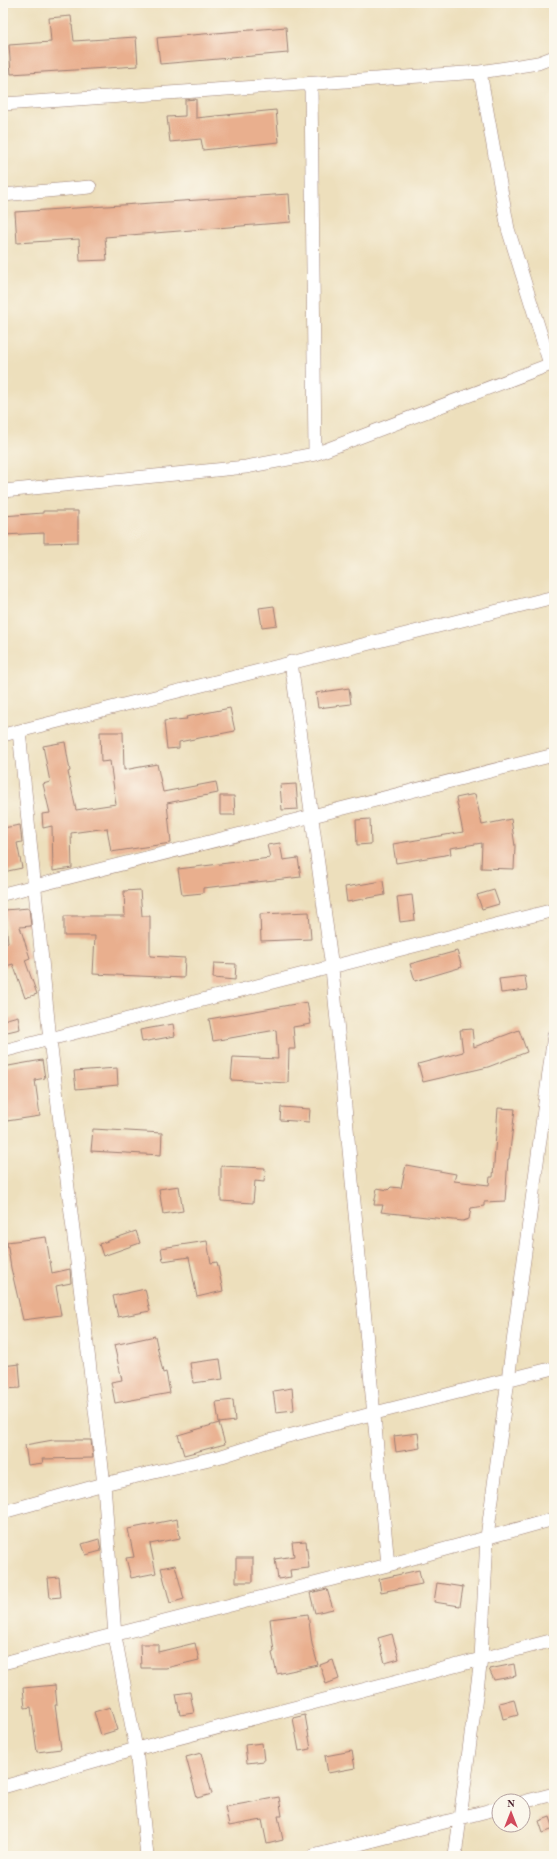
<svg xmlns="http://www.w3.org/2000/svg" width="557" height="1859" font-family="'Old Standard TT',serif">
<rect width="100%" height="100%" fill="#fbf7ec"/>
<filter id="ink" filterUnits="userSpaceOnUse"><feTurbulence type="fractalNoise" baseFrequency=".025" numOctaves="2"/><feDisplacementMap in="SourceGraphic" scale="8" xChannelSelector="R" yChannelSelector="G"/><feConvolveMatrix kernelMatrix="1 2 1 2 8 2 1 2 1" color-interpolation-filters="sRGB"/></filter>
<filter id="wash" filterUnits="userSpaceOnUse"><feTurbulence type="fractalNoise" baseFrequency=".012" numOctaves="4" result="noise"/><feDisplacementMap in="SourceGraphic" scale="16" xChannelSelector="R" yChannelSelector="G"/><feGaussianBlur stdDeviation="0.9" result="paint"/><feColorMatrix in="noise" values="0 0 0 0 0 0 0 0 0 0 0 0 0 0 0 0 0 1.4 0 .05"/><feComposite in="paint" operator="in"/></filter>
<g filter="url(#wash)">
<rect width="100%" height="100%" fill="#eddfbc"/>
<g id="blocks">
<path fill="#e9af8e" d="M 71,16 L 74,41 L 136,37 L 138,66 L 11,74 L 9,45 L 51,42 L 49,18 Z
M 286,27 L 288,53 L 160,64 L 157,38 Z
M 196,99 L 196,118 L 276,110 L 279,142 L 203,150 L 201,139 L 170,142 L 167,117 L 185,116 L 185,100 Z
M 289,194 L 291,222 L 105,237 L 107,260 L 80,261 L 79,239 L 17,243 L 15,212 Z
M 43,511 L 78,511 L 78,542 L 44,543 L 44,533 L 3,535 L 3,516 L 43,513 Z
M 274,606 L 277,625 L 262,627 L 259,608 Z
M 349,688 L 351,704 L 318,708 L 316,693 Z
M 230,708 L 235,731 L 179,742 L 179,748 L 167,749 L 164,721 L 187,719 L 186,717 Z
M 100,732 L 123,732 L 124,770 L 157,764 L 163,792 L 216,782 L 218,793 L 167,803 L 171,843 L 111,852 L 107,828 L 71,833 L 72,868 L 53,871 L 52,826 L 43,828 L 42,814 L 50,813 L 43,784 L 50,782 L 43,746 L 65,742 L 70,771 L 68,772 L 76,810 L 116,804 L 110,761 L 101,762 Z
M 296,784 L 298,809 L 282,810 L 280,785 Z
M 475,794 L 482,825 L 511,819 L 515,846 L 514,869 L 481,868 L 482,843 L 450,848 L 451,854 L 396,863 L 393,844 L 463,832 L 456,798 Z
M 220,796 L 234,796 L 235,815 L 220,815 Z
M 370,819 L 371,844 L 357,845 L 356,820 Z
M 20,825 L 22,842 L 17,843 L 22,868 L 3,872 L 3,828 Z
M 280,843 L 283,860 L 298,858 L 301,877 L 203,888 L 203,893 L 182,895 L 178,869 L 270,858 L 267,845 Z
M 383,881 L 385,895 L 347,902 L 345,887 Z
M 140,890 L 142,916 L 150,916 L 150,956 L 185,958 L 184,978 L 93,974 L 95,936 L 64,936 L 64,916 L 125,916 L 124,891 Z
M 494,890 L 499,904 L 482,909 L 477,895 Z
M 412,895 L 415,920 L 400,922 L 397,897 Z
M 29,908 L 31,926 L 20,927 L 30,958 L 25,960 L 37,994 L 25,998 L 13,964 L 3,967 L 3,945 L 8,943 L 5,910 Z
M 309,912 L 311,939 L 261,941 L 260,914 Z
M 457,951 L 462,967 L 415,981 L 410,964 Z
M 214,963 L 236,964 L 235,980 L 213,978 Z
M 525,976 L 527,990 L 501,993 L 499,979 Z
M 307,1002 L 311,1024 L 293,1027 L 295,1049 L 289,1049 L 288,1083 L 231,1080 L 233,1057 L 278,1059 L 276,1030 L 213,1041 L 209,1019 Z
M 18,1016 L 20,1029 L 3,1033 L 3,1020 Z
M 173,1024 L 175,1036 L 142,1042 L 140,1030 Z
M 472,1029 L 474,1047 L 519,1030 L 527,1052 L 488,1067 L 423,1082 L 418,1064 L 463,1052 L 460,1030 Z
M 42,1060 L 45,1078 L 35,1080 L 40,1116 L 7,1121 L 3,1093 L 3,1067 Z
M 117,1068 L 118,1085 L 76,1089 L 74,1071 Z
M 281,1107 L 310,1109 L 309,1122 L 280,1120 Z
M 498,1108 L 515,1109 L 509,1159 L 508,1159 L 505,1201 L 484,1202 L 484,1206 L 471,1208 L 469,1219 L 463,1221 L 381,1212 L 383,1205 L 374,1205 L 377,1188 L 388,1190 L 391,1187 L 401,1188 L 406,1165 L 456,1174 L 454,1181 L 489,1185 L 490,1177 L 493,1177 Z
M 93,1129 L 162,1133 L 161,1155 L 91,1151 Z
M 221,1166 L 265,1168 L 264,1182 L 255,1181 L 253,1203 L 221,1201 Z
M 179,1186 L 183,1211 L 163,1214 L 159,1189 Z
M 136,1231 L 140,1243 L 103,1256 L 99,1244 Z
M 46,1237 L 52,1273 L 70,1269 L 71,1283 L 56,1286 L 61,1315 L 23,1320 L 11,1268 L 7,1242 Z
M 207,1241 L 211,1263 L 217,1262 L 223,1291 L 197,1297 L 189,1257 L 163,1261 L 161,1248 Z
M 145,1289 L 150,1311 L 118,1317 L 113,1296 Z
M 155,1336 L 163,1373 L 166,1372 L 170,1393 L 115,1403 L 111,1382 L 122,1380 L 114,1345 Z
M 220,1359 L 223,1379 L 193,1383 L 190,1363 Z
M 19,1364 L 21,1388 L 3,1389 L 3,1366 Z
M 292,1388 L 294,1410 L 276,1412 L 273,1391 Z
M 233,1400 L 235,1421 L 219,1423 L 216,1402 Z
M 219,1423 L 225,1444 L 184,1455 L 178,1435 Z
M 418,1433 L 420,1448 L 396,1452 L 394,1436 Z
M 53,1440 L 91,1440 L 93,1458 L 42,1459 L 43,1463 L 28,1465 L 25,1445 Z
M 177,1519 L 180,1538 L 150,1544 L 156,1573 L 131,1578 L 126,1558 L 134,1557 L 128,1529 Z
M 99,1539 L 101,1551 L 86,1555 L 82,1544 Z
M 306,1541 L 309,1568 L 290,1570 L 291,1577 L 278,1579 L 275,1559 L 294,1556 L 292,1542 Z
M 236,1558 L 253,1558 L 253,1582 L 236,1582 Z
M 175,1565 L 184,1599 L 170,1603 L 161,1568 Z
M 419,1570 L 422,1584 L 381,1592 L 379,1579 Z
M 59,1577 L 61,1597 L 50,1598 L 48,1578 Z
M 437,1583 L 463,1587 L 460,1606 L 434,1602 Z
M 327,1589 L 333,1609 L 315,1613 L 310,1593 Z
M 308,1614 L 312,1644 L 318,1665 L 277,1674 L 272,1653 L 274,1652 L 270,1619 Z
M 392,1634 L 399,1659 L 385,1663 L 378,1638 Z
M 195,1643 L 199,1660 L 166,1668 L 141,1668 L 140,1644 L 158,1644 L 158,1652 Z
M 333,1660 L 339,1679 L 326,1684 L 320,1665 Z
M 514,1664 L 516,1676 L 494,1680 L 489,1669 Z
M 55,1685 L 57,1705 L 55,1705 L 61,1749 L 37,1752 L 31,1707 L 25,1708 L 23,1688 Z
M 190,1692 L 194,1713 L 180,1715 L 176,1694 Z
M 514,1699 L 518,1715 L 503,1719 L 499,1703 Z
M 110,1707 L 117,1730 L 101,1735 L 94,1712 Z
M 305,1715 L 311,1749 L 299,1751 L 293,1718 Z
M 262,1743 L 264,1761 L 247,1763 L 245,1745 Z
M 352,1751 L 355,1768 L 328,1773 L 325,1756 Z
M 201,1753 L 212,1794 L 197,1798 L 186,1757 Z
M 279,1797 L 282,1816 L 278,1816 L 283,1840 L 267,1844 L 262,1820 L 229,1826 L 225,1807 Z
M 550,1817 L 554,1829 L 543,1833 L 539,1821 Z"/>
</g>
</g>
<g filter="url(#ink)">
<use href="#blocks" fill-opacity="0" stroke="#9c7f74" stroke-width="1"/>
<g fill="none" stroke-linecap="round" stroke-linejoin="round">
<g stroke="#9c7f74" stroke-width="14">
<path id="street" d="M 480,72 L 508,229 L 550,364
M 311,84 L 315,454
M 3,104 L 480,72 L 538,63 L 554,57
M 3,195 L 90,187
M 3,491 L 246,467 L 315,454 L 554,363
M 291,662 L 332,968 L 388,1565
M 19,731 L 50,1040 L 104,1484 L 115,1636 L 136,1749 L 147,1856
M 3,735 L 554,597
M 3,894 L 554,755
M 3,1051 L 554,910
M 3,1512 L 104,1484 L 222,1456 L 269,1441 L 375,1413 L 554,1368
M 3,1663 L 388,1565 L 554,1519
M 3,1787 L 136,1749 L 554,1640
M 523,1802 L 554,1794
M 313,1856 L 499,1808
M 455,1856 L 481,1659 L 487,1537 L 554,1035"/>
</g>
<use href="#street" stroke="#fff" stroke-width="13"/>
</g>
</g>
<rect width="557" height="1859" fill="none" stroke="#fbf7ec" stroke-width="16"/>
<g transform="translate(511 1813)"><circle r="19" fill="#fbf7ec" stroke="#b4a19f"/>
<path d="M0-3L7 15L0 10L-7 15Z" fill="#d1495b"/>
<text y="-6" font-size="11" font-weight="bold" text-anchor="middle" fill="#4a1f2b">N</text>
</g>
</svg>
